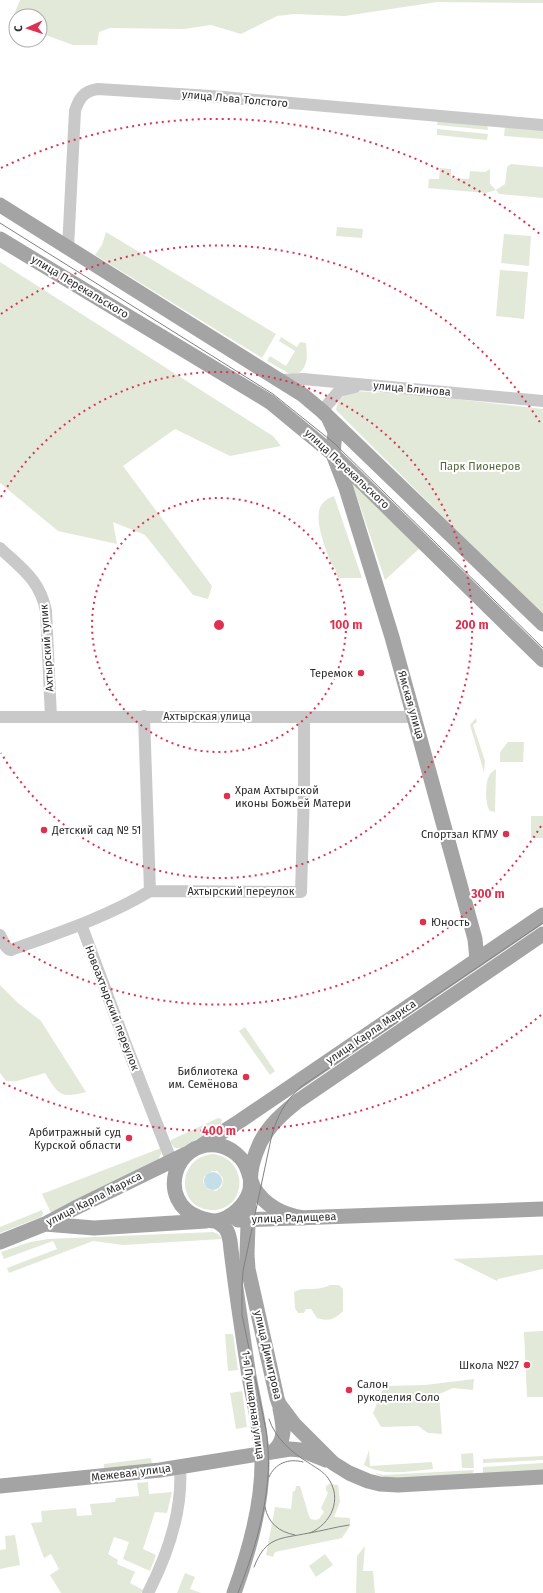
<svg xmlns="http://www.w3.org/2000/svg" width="543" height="1593" font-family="'Fira Sans',sans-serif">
<rect width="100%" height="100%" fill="#fff"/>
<path fill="#e3e9d9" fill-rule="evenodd" d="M 20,0 L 543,0 L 543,3 L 437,2 L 345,16 L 294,14 L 277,16 L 241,34 L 211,25 L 184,29 L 110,28 L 99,32 L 97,45 L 73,45 L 40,33 L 40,16 L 16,16 L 16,20 L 13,17 Z
M 438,119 L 487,124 L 488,130 L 437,125 Z
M 505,126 L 543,130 L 543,139 L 504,136 Z
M 437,129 L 488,134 L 487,140 L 437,135 Z
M 511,164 L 543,167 L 543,198 L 499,194 L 496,190 L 486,193 L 428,188 L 429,179 L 439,179 L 440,168 L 451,169 L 451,178 L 469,179 L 470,171 L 485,172 L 490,169 L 490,184 L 496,190 L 505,184 L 507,167 Z
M 337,227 L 363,229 L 362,238 L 336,236 Z
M 106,232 L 276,334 L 262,358 L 95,255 L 102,245 Z
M 504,234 L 531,236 L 529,266 L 501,263 Z
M 0,262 L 273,436 L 281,446 L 230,456 L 175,429 L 123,466 L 212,586 L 208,599 L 193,595 L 145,535 L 113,522 L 117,544 L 58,531 L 0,483 Z
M 500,270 L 528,272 L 524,319 L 496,316 Z
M 281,337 L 297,347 L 300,342 L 306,343 C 307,354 309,365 299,373 L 290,374 L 267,361 L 270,356 L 286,366 L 295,351 L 279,341 Z
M 355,391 L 422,395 L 543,409 L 543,617 L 336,410 C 338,398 343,395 355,391 Z
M 352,482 L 421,547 L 385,580 Z
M 334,496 L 362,578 L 338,578 L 335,568 L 331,564 C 326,549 316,527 319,511 C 320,504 327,498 334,496 Z
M 476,718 L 477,722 L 473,725 L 485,761 L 484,772 L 470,725 Z
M 508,742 L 524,742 L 523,762 L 500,762 L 500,752 Z
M 496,769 L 495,812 L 490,811 C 485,806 485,783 489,776 C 490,773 493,771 496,769 Z
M 531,816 L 543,816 L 543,838 L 531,838 Z
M 0,985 L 18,1003 L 41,1021 L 86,1092 C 60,1099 58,1094 45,1073 L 17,1081 L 6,1081 L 0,1073 Z
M 245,1027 L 275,1071 L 270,1075 L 239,1031 Z
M 218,1118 L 221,1119 L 222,1120 L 221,1124 L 182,1148 L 175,1148 L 170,1143 L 171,1140 Z
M 161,1148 L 161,1154 L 158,1160 L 51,1213 L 42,1194 Z
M 214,1154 C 251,1161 246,1212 210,1210 C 175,1207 177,1156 214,1154 ZM 212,1171 L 217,1171 L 223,1178 L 222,1186 L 216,1191 L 208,1189 L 203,1182 L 204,1177 Z
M 42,1210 L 43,1214 L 41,1217 L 0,1233 L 0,1227 Z
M 213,1232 L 218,1234 L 222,1239 L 123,1245 L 93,1241 L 9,1273 L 7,1268 L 57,1249 L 53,1241 L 4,1259 L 1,1252 L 30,1242 L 48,1239 Z
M 543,1255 L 543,1269 L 498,1279 L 497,1281 L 453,1259 Z
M 330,1285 L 339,1285 L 343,1289 L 343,1311 C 335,1319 329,1322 317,1318 L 311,1309 L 306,1309 L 304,1313 L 298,1313 L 295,1308 L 294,1292 C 304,1286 317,1292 330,1285 Z
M 543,1331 L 543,1397 L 527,1397 L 524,1332 Z
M 225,1334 L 233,1334 L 238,1370 L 228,1371 Z
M 474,1379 L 473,1390 L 453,1388 L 439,1394 L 442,1434 L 428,1433 L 418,1426 L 381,1427 L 373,1413 L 384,1386 L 425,1385 Z
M 242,1391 L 247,1427 L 236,1429 L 230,1393 Z
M 369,1450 L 370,1466 L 432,1462 L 433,1469 C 410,1471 384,1477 364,1465 Z
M 473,1453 L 474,1468 L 462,1468 L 461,1454 Z
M 543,1456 L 543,1460 L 483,1463 L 483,1459 Z
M 151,1458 L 152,1464 L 107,1471 L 104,1468 L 104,1464 Z
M 543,1463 L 543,1470 L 483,1474 L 483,1467 Z
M 474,1470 L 472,1474 C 453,1475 387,1484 375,1473 L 383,1475 Z
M 148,1482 L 149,1494 L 172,1492 L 167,1513 L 155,1512 L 143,1549 L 156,1555 L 150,1571 L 123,1559 L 129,1542 L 114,1537 L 108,1554 L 118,1560 L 117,1564 L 135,1572 L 130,1583 L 143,1590 L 141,1593 L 61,1593 L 50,1575 L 59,1569 L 51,1554 L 44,1558 L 31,1523 L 42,1522 L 41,1511 L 76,1508 L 77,1516 L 92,1515 L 90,1504 L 115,1502 L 116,1498 L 139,1496 L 137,1483 Z
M 329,1484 L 338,1485 L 340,1502 L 334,1517 L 350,1518 L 350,1526 L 342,1538 L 275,1552 L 273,1557 L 266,1555 L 275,1507 L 291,1509 L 293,1491 L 295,1491 L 296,1486 L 300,1486 L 309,1516 L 311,1519 L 315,1520 L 319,1519 L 324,1512 L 321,1508 L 328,1493 L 326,1490 L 326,1486 Z
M 15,1535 L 20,1565 L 0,1569 L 0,1550 L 6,1549 L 5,1536 Z
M 365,1546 L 363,1571 L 373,1571 L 375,1593 L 356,1593 L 357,1556 Z
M 325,1554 L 333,1565 L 316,1577 L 309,1566 Z
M 185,1573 L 195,1577 L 190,1589 L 201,1593 L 177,1593 Z"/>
<path fill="#c5dfe9" d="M204 1181a9 9 0 1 1 18 0a9 9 0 1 1-18 0Z"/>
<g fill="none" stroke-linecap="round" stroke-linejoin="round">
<path stroke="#c9c9c9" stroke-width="12" d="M 68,248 L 75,111 C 79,98 84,91 98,89 L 211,96 L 543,125
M 280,380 L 303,379 L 543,401
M 322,411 L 339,391 L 355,387
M 0,548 C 22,569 40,580 46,611 L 51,717
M 0,717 L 414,717
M 150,891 L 301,892 L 304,792 L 304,717
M 81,924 L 125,1042 L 171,1160
M 0,935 C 3,940 5,949 11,950 C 58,933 107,917 150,891 L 144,716
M 148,1593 C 168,1554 183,1511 180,1467"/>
<path stroke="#a4a4a4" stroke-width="15" d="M 0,205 L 303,395 L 322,411 L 543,624
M 0,239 L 270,402 L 333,454 L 543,660
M 329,419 L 335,432 L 333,454 L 346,488 L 392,637 L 475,939 L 477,960
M 202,1145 L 240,1121 L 543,915
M 249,1195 L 247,1254 L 248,1269 L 277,1398 L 279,1404 L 294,1424 L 333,1463 L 349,1473 L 368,1481 L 380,1484 L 398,1485 L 543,1477
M 304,1218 C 283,1215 266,1207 254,1188 C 251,1182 250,1177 248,1171 C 244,1158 231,1147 217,1145 C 173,1140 157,1201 198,1217 C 203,1219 210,1221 216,1221 C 231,1219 246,1205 250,1190 C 251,1184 250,1178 251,1172 C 252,1162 256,1152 260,1143 C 269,1125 283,1113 298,1101 L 543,934
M 238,1220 L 543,1209
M 215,1221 C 225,1225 228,1230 230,1241 C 235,1286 242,1331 249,1376 C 254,1404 262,1434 262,1463 C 262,1507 249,1552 234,1593
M 45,1224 L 94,1228 L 206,1221
M 0,1242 L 45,1224 L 75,1208 L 186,1154
M 274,1451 C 287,1439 283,1424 280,1409
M 0,1486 L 160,1470 L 290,1449 L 301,1450 L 326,1460"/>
<path stroke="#818181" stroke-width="1" d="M 0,223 L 273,394 L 334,443 L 543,648
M 269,1419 C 275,1438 292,1453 309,1463 C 316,1468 323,1471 328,1478 C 343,1499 331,1524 310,1533
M 269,1477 C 275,1463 289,1458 303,1462
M 265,1507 C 268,1523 279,1532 295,1535
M 254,1567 C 266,1536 280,1539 309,1533 C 322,1531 335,1527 349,1525
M 238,1593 C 258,1542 275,1485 266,1430 L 242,1315 L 242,1286 L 243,1271 L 271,1139 C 276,1118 285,1100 302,1086 L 543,923"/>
</g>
<g fill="none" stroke="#df314f" stroke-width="2" stroke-dasharray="2 4">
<circle cx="219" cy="625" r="127"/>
<path d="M1 497A253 253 0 1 1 1 753"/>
<path d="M541 826A380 380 0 0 1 1 936M1 314A380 380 0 0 1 541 424"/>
<path d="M541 1015A506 506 0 0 1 1 1082M1 168A506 506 0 0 1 541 235"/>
</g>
<g fill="#df314f" stroke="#fff" stroke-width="1.5">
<circle cx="361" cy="673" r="4"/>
<circle cx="227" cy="796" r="4"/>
<circle cx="44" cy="830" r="4"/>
<circle cx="506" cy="834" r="4"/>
<circle cx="423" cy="922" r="4"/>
<circle cx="246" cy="1077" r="4"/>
<circle cx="129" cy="1138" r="4"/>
<circle cx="527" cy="1365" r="4"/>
<circle cx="349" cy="1390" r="4"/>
</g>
<g text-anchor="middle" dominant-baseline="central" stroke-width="4" stroke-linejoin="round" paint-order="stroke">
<g font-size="11" fill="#2c2c2c" stroke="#fff">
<text transform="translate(235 99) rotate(5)">улица Льва Толстого</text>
<text transform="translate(80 287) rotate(31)">улица Перекальского</text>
<text transform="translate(412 389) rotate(5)">улица Блинова</text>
<text transform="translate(347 469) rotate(43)">улица Перекальского</text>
<text transform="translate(47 648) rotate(-94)">Ахтырский тупик</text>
<text transform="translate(411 705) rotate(74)">Ямская улица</text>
<text x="207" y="716">Ахтырская улица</text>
<text x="241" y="891">Ахтырский переулок</text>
<text transform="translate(112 1008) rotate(69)">Новоахтырский переулок</text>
<text transform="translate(371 1032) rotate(-34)">улица Карла Маркса</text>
<text transform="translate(94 1199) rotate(-27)">улица Карла Маркса</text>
<text transform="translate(294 1218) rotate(-2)">улица Радищева</text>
<text transform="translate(268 1355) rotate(77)">улица Димитрова</text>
<text transform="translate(253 1405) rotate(82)">1-я Пушкарная улица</text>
<text transform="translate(131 1473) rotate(-7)">Межевая улица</text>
</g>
<g font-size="11" fill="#53653b" stroke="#fff">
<text x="480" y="466">Парк Пионеров</text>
</g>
<g font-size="11" fill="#2c2c2c" stroke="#fff" text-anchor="end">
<text x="353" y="673">Теремок</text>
<text x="235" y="790" text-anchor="start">Храм Ахтырской<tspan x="235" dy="13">иконы Божьей Матери</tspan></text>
<text x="52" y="830" text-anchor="start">Детский сад № 51</text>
<text x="498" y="834">Спортзал КГМУ</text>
<text x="431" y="922" text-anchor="start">Юность</text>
<text x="238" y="1071">Библиотека<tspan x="238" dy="13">им. Семёнова</tspan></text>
<text x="121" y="1132">Арбитражный суд<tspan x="121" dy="13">Курской области</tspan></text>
<text x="519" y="1365">Школа №27</text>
<text x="357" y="1384" text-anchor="start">Салон<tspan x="357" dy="13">рукоделия Соло</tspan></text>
</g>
</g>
<circle cx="219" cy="625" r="6" fill="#df314f" stroke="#fff" stroke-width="2"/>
<g font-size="12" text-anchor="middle" font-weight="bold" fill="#df314f" stroke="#fff" stroke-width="4" stroke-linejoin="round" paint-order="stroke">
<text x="346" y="629">100 m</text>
<text x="472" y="629">200 m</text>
<text x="488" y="898">300 m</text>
<text x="219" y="1135">400 m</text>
</g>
<g transform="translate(28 28) rotate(267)"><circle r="19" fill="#ffffff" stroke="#ababab"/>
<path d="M0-3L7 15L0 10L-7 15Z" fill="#df314f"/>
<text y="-6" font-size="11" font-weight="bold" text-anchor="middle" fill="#2c2c2c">С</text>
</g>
</svg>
